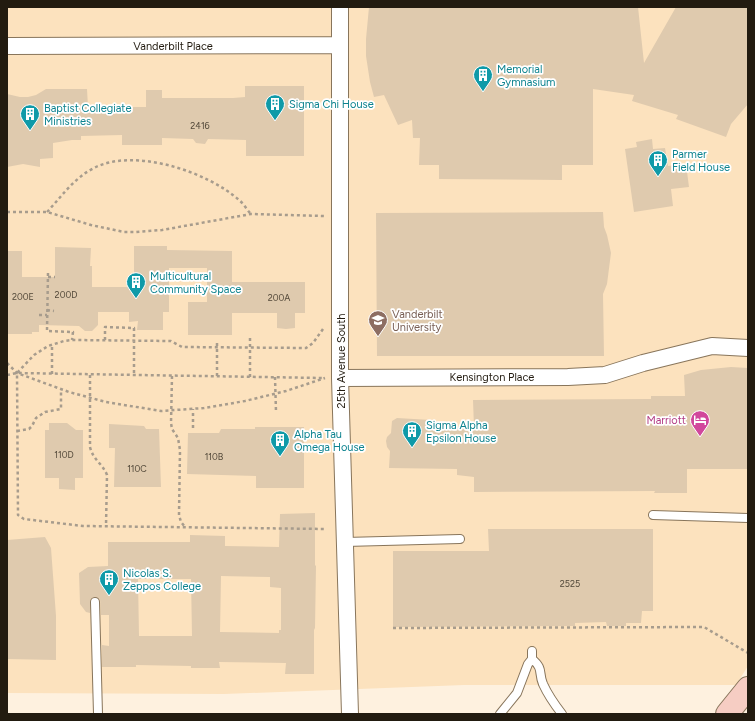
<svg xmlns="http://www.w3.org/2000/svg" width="755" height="721" font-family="Figtree,sans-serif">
<rect width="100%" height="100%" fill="#fef1df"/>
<path fill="#fce2be" d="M 7,7 L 748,7 L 748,666 L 736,685 L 464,685 L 224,694 L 7,693 Z"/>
<path fill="#dfcaae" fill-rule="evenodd" d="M 369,7 L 638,7 L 644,63 L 676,7 L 748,7 L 748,104 L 731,124 L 726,137 L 676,119 L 678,115 L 632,101 L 634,95 L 593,89 L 593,165 L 562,165 L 562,180 L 439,179 L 439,165 L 419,165 L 420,138 L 413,138 L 412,120 L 398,125 L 384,95 L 374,97 L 370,82 L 366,56 L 366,39 Z
M 245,86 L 304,86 L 304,156 L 246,156 L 246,140 L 208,139 L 205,144 L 196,143 L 193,139 L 162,138 L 162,145 L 122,145 L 122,135 L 81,136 L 81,140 L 72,140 L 53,143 L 53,158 L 40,159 L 40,167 L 23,164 L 7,167 L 7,94 L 20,97 L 28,97 L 36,95 L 46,89 L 87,89 L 88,107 L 122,108 L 122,107 L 146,107 L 146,90 L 162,90 L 162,98 L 233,98 L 245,97 Z
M 652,139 L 653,149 L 665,148 L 668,166 L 686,164 L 689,187 L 671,189 L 673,206 L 634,212 L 625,149 L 637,147 L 636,142 Z
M 603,212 L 604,227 L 607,235 L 611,253 L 607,284 L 603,294 L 604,356 L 377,356 L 376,213 Z
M 134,246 L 167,246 L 167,250 L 232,251 L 232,282 L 305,282 L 305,313 L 295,313 L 295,328 L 286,329 L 277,328 L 277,313 L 232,313 L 232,335 L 188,335 L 188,302 L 207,302 L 207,268 L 169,268 L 169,312 L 163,312 L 163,330 L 137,330 L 138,321 L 129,322 L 129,312 L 98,312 L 98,325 L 92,331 L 85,331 L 79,326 L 39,325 L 39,332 L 32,332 L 32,334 L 7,334 L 7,251 L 22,251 L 22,277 L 55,277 L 55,247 L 91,248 L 90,266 L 92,266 L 92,287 L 134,287 Z
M 731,367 L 748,368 L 748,469 L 687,469 L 687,493 L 654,493 L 655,491 L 474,492 L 474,477 L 457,475 L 457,469 L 389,468 L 390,451 L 387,447 L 386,441 L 387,437 L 391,433 L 392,421 L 397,418 L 431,420 L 432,426 L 474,427 L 473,400 L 651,399 L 651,396 L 685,396 L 684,375 L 701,370 Z
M 49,423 L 67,423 L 76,430 L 83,430 L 83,478 L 75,478 L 75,490 L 59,489 L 59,478 L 45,478 L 45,430 L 49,430 Z
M 109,424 L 144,426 L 146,429 L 159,429 L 161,487 L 114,487 L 115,448 L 109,448 Z
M 255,427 L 304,427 L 304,488 L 256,488 L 256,476 L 187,474 L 188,433 L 219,433 L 221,429 L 255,429 Z
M 315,513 L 315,565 L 316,566 L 315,628 L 314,630 L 314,674 L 285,674 L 286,663 L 219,662 L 220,668 L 191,668 L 191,666 L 136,665 L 136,667 L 102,667 L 102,645 L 109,646 L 109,615 L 101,615 L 100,599 L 95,597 L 90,600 L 90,613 L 86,612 L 80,604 L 79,573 L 88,567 L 108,566 L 108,542 L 190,542 L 190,535 L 225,536 L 225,546 L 279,547 L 280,514 ZM 221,576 L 270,577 L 270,587 L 281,588 L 281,630 L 279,630 L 279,633 L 220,632 ZM 138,579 L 191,579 L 192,636 L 139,636 Z
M 488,529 L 653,529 L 653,611 L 642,611 L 641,623 L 626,623 L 626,626 L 607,626 L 606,622 L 575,623 L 575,626 L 393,627 L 393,551 L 489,551 Z
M 45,537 L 51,548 L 56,616 L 56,660 L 7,659 L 7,540 Z"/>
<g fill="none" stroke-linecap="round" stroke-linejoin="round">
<g stroke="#88755b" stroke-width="10">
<path id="lane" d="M 653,515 L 748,518
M 345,542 L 460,539
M 95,602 L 98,714
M 532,651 L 532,659 C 544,669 538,672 543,684 C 548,695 555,705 562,714
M 500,714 L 517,693 L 528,664 L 532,659"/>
</g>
<g stroke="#88755b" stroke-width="18">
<path id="street" d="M 340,7 L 340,378 L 350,714
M 7,46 L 340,45
M 340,378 L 568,377 L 605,375 L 643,363 L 712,346 L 748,348"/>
</g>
<g stroke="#88755b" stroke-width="24">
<path id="secondary" d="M 727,714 L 748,688"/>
</g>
<path stroke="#a79c8d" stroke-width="2.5" stroke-dasharray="3 3" stroke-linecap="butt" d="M 7,212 L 47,212 L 91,225 L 124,232 L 136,232 L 162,230 L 251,214 L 324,216
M 47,212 C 62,196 74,178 94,168 C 134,147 208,172 239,200 C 244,204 247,210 251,214
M 48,273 L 47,331 L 73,332 L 72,340
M 48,277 L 55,277
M 47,310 L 54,311
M 39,315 L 47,315
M 323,329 L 313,343 L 306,348 L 182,347 L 171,341 L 72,340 L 64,341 L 48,346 L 34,355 L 17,373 L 18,515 L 24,519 L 83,526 L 326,529
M 105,340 L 105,327 L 134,328 L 134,375
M 7,363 L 17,373 L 69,392 L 106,402 L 161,411 L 204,408 L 245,401 L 286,391 L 325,378
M 52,374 L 52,344
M 7,375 L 17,373 L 323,378
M 90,375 L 90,447 C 93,460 103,464 107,475 L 106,526
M 172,376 L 171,423 L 172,429 L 178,438 L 180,450 L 179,515 L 181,522 L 185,527
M 217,376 L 217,340
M 250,377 L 250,336
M 275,377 L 276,412
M 193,428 L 193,409
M 17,431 L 29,429 L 32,426 L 36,418 L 45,412 L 61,409 L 61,390
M 393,628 L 704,627 L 748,653"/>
<use href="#lane" stroke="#fff" stroke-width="8"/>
<use href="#street" stroke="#fff" stroke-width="16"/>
<use href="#secondary" stroke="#f6cdc3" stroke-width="22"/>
</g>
<defs>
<g id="building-pin" transform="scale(1)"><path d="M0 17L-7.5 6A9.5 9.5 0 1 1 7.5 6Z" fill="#0f9aa8" stroke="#fff"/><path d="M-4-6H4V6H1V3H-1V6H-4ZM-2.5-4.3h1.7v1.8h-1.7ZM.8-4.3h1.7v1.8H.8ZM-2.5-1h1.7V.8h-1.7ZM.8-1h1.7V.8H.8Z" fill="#fff"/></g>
<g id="university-pin" transform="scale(1)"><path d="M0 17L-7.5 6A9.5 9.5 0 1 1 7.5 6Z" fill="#8d6e63" stroke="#fff"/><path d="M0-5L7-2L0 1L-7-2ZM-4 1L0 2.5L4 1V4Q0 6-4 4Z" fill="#fff"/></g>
<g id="hotel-pin" transform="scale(1)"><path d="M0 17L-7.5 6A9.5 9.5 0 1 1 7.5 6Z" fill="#d1479c" stroke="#fff"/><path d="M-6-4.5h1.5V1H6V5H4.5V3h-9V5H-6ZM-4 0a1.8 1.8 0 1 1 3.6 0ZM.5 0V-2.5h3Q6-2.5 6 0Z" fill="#fff"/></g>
</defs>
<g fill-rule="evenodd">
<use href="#building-pin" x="483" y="75"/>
<use href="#building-pin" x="275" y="104"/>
<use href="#building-pin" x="30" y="114"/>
<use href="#building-pin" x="658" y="160"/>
<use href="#building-pin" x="136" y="282"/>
<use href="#university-pin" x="378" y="320"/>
<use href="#hotel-pin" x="700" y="420"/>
<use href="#building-pin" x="412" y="431"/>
<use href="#building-pin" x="280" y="440"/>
<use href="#building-pin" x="109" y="579"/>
</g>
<g text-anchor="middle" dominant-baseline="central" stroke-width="3.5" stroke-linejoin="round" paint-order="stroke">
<g font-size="9" fill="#514738">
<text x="200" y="125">2416</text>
<text x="66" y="294">200D</text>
<text x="23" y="296">200E</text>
<text x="279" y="297">200A</text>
<text x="64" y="454">110D</text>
<text x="214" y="456">110B</text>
<text x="137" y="468">110C</text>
<text x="570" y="583">2525</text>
</g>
<g font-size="11" fill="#221b10" stroke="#fff">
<text x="173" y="46">Vanderbilt Place</text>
<text transform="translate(341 361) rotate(-90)">25th Avenue South</text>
<text x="492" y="377">Kensington Place</text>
</g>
<g font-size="11" fill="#0d838f" stroke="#fff" text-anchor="start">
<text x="497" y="69">Memorial<tspan x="497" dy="13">Gymnasium</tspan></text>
<text x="289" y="104">Sigma Chi House</text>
<text x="44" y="108">Baptist Collegiate<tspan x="44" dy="13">Ministries</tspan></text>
<text x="672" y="154">Parmer<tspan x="672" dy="13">Field House</tspan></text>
<text x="150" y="276">Multicultural<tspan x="150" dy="13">Community Space</tspan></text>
<text x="426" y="425">Sigma Alpha<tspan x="426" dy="13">Epsilon House</tspan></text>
<text x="294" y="434">Alpha Tau<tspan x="294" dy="13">Omega House</tspan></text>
<text x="123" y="573">Nicolas S.<tspan x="123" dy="13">Zeppos College</tspan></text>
</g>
<g font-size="11" fill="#785e54" stroke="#fff" text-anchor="start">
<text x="392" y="314">Vanderbilt<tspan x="392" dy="13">University</tspan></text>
</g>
<g font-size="11" fill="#b23c85" stroke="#fff" text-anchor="end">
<text x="686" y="420">Marriott</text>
</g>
</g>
<rect width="755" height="721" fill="none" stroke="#221b10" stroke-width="16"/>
</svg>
